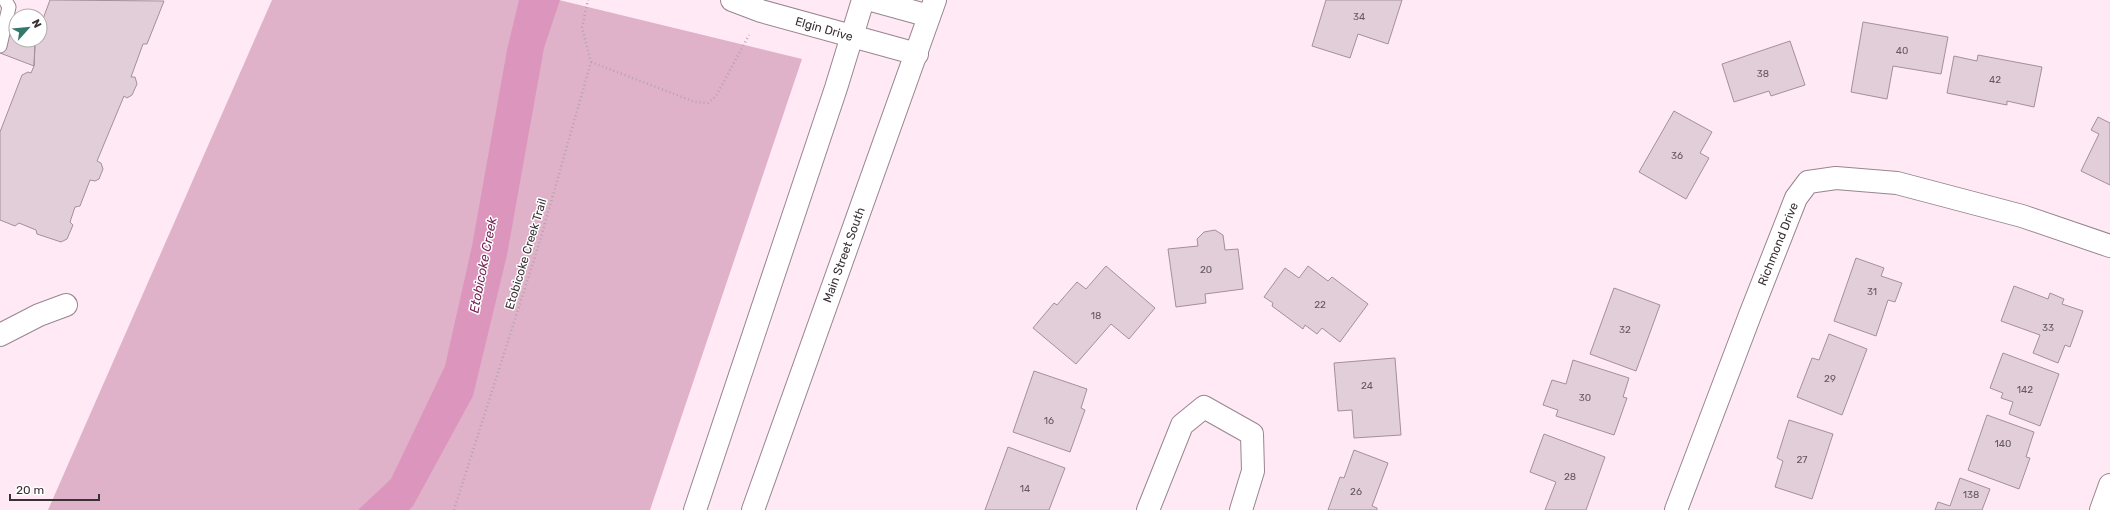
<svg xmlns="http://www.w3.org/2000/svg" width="2110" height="510" font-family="Rubik,sans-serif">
<rect width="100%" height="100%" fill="#fee9f4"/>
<path fill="#e0b2ca" d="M 272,0 L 559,0 L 802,59 L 650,510 L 48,510 Z"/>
<path fill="#dc95bc" d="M 519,0 L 560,0 L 544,48 L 507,255 L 473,396 L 413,506 L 409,510 L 358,510 L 391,479 L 445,366 L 472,246 L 507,50 Z"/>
<path fill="#e2ced8" stroke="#a39099" d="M 50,0 L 164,1 L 147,44 L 143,44 L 131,77 L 135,77 L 137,84 L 132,95 L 127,98 L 124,96 L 97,161 L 101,163 L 103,169 L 99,179 L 95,181 L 90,180 L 80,206 L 75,207 L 70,222 L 73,225 L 67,239 L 61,242 L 37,234 L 36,230 L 19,223 L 15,226 L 0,220 L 0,132 L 22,75 L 28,72 L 31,73 L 34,66 L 35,42 L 40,40 L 40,27 Z
M 1326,0 L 1402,0 L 1388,44 L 1358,34 L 1350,58 L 1312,46 Z
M 1863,22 L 1948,37 L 1941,74 L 1893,66 L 1887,99 L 1851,92 Z
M 0,32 L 16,38 L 16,40 L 35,46 L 34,66 L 0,53 Z
M 1790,41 L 1805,85 L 1771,96 L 1769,91 L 1734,102 L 1722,64 Z
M 1978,55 L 2042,67 L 2034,107 L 2007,101 L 2007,105 L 1947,93 L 1954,56 L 1977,61 Z
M 1674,111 L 1712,132 L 1700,153 L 1709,158 L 1686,199 L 1639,172 Z
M 2098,117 L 2110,123 L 2110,185 L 2081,171 L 2099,134 L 2091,130 Z
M 1215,230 L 1223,235 L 1225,250 L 1238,249 L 1243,289 L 1205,294 L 1206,303 L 1176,307 L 1168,249 L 1198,246 L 1197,239 L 1204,232 Z
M 1856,258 L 1884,268 L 1881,276 L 1902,283 L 1895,302 L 1888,300 L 1876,336 L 1834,321 Z
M 1106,266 L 1155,308 L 1129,339 L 1111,324 L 1076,364 L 1033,328 L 1054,303 L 1057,305 L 1077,282 L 1086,289 Z
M 1308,266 L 1328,281 L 1332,277 L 1368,304 L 1340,342 L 1322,328 L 1317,334 L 1305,325 L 1303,329 L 1272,306 L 1273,303 L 1264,297 L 1285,268 L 1299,278 Z
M 2014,286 L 2048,299 L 2050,293 L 2064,299 L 2062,304 L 2083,311 L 2070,347 L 2065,345 L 2058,363 L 2033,353 L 2040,335 L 2001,321 Z
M 1614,288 L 1660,305 L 1636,371 L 1590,354 Z
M 1829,334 L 1867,349 L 1842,415 L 1797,397 L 1812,358 L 1819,360 Z
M 2003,353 L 2059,374 L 2040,426 L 2009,414 L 2013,402 L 2001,398 L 2003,393 L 1990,388 Z
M 1395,358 L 1401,435 L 1354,438 L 1352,410 L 1338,411 L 1334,363 Z
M 1573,360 L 1629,378 L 1623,397 L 1627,398 L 1614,435 L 1556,416 L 1558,410 L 1543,405 L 1552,380 L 1566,384 Z
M 1034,371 L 1087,389 L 1081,408 L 1085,410 L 1070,452 L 1013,432 Z
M 1987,415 L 2034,432 L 2026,457 L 2030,458 L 2019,489 L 1968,470 Z
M 1789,420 L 1833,434 L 1812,499 L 1775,487 L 1783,461 L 1777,458 Z
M 1544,434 L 1605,457 L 1586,510 L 1545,510 L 1556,482 L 1530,472 Z
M 1008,447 L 1065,468 L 1049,510 L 985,510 Z
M 1354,450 L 1388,463 L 1372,506 L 1377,508 L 1377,510 L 1328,510 L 1340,477 L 1344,478 Z
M 1960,478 L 1990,489 L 1982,510 L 1935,510 L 1938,502 L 1950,506 Z"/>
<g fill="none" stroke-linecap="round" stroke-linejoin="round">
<g stroke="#98858f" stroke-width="15">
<path id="lane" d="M 0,46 L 9,7 L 5,0"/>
</g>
<g stroke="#98858f" stroke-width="24">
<path id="street" d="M 0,335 L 39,315 L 66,305
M 1148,510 L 1182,425 L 1204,407 L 1252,434 L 1253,471 L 1241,510
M 1676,510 L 1750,315 L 1796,198 L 1808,182 L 1836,178 L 1897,183 L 2022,216 L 2110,246"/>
</g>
<g stroke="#98858f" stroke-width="24">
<path id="secondary" d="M 732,0 L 761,11 L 917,54
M 871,0 L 929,16
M 2101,510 L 2110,485"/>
</g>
<g stroke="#98858f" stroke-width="24">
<path id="primary" d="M 695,510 L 836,88 L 863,0
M 753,510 L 935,0"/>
</g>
<path stroke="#b3a3ac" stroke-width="2.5" stroke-dasharray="1 3" stroke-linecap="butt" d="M 591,62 L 695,102 L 708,103 L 716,96 L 749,35
M 454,510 L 539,244 L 591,62 L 582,28 L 588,0"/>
<use href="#lane" stroke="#fff" stroke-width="13"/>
<use href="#street" stroke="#fff" stroke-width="22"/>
<use href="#secondary" stroke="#fff" stroke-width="22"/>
<use href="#primary" stroke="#fff" stroke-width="22"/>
</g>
<g text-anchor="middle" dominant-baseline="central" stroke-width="3" stroke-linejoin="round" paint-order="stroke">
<g font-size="10" fill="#63585e">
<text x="1359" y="17">34</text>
<text x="1902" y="51">40</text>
<text x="1763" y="74">38</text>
<text x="1995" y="80">42</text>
<text x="1677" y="156">36</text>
<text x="1206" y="270">20</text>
<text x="1872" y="292">31</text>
<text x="1320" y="305">22</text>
<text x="1096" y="316">18</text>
<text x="2048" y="328">33</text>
<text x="1625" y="330">32</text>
<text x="1830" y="379">29</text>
<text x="1367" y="386">24</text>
<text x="2025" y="390">142</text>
<text x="1585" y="398">30</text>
<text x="1049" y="421">16</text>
<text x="2003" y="444">140</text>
<text x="1802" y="460">27</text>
<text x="1570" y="477">28</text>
<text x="1025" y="489">14</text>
<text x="1356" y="492">26</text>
<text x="1971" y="495">138</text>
</g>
<g font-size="12" fill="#393135" stroke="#fff">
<text transform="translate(824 29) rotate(16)">Elgin Drive</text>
<text transform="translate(1778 244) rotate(-68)">Richmond Drive</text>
<text transform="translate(526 254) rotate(-73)">Etobicoke Creek Trail</text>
<text transform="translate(844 255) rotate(-70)">Main Street South</text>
</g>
<g font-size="13" font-style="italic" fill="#752457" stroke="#fff">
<text transform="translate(483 265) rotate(-79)">Etobicoke Creek</text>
</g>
</g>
<g transform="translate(28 28) rotate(63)"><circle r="19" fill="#ffffff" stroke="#b0adae"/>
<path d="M0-3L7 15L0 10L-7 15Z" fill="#34786c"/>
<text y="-6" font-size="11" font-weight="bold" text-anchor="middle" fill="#393135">N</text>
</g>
<path d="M10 494v6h89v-6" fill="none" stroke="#393135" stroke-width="2"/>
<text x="16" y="494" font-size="12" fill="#393135" stroke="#ffffff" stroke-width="3" paint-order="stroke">20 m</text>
</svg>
